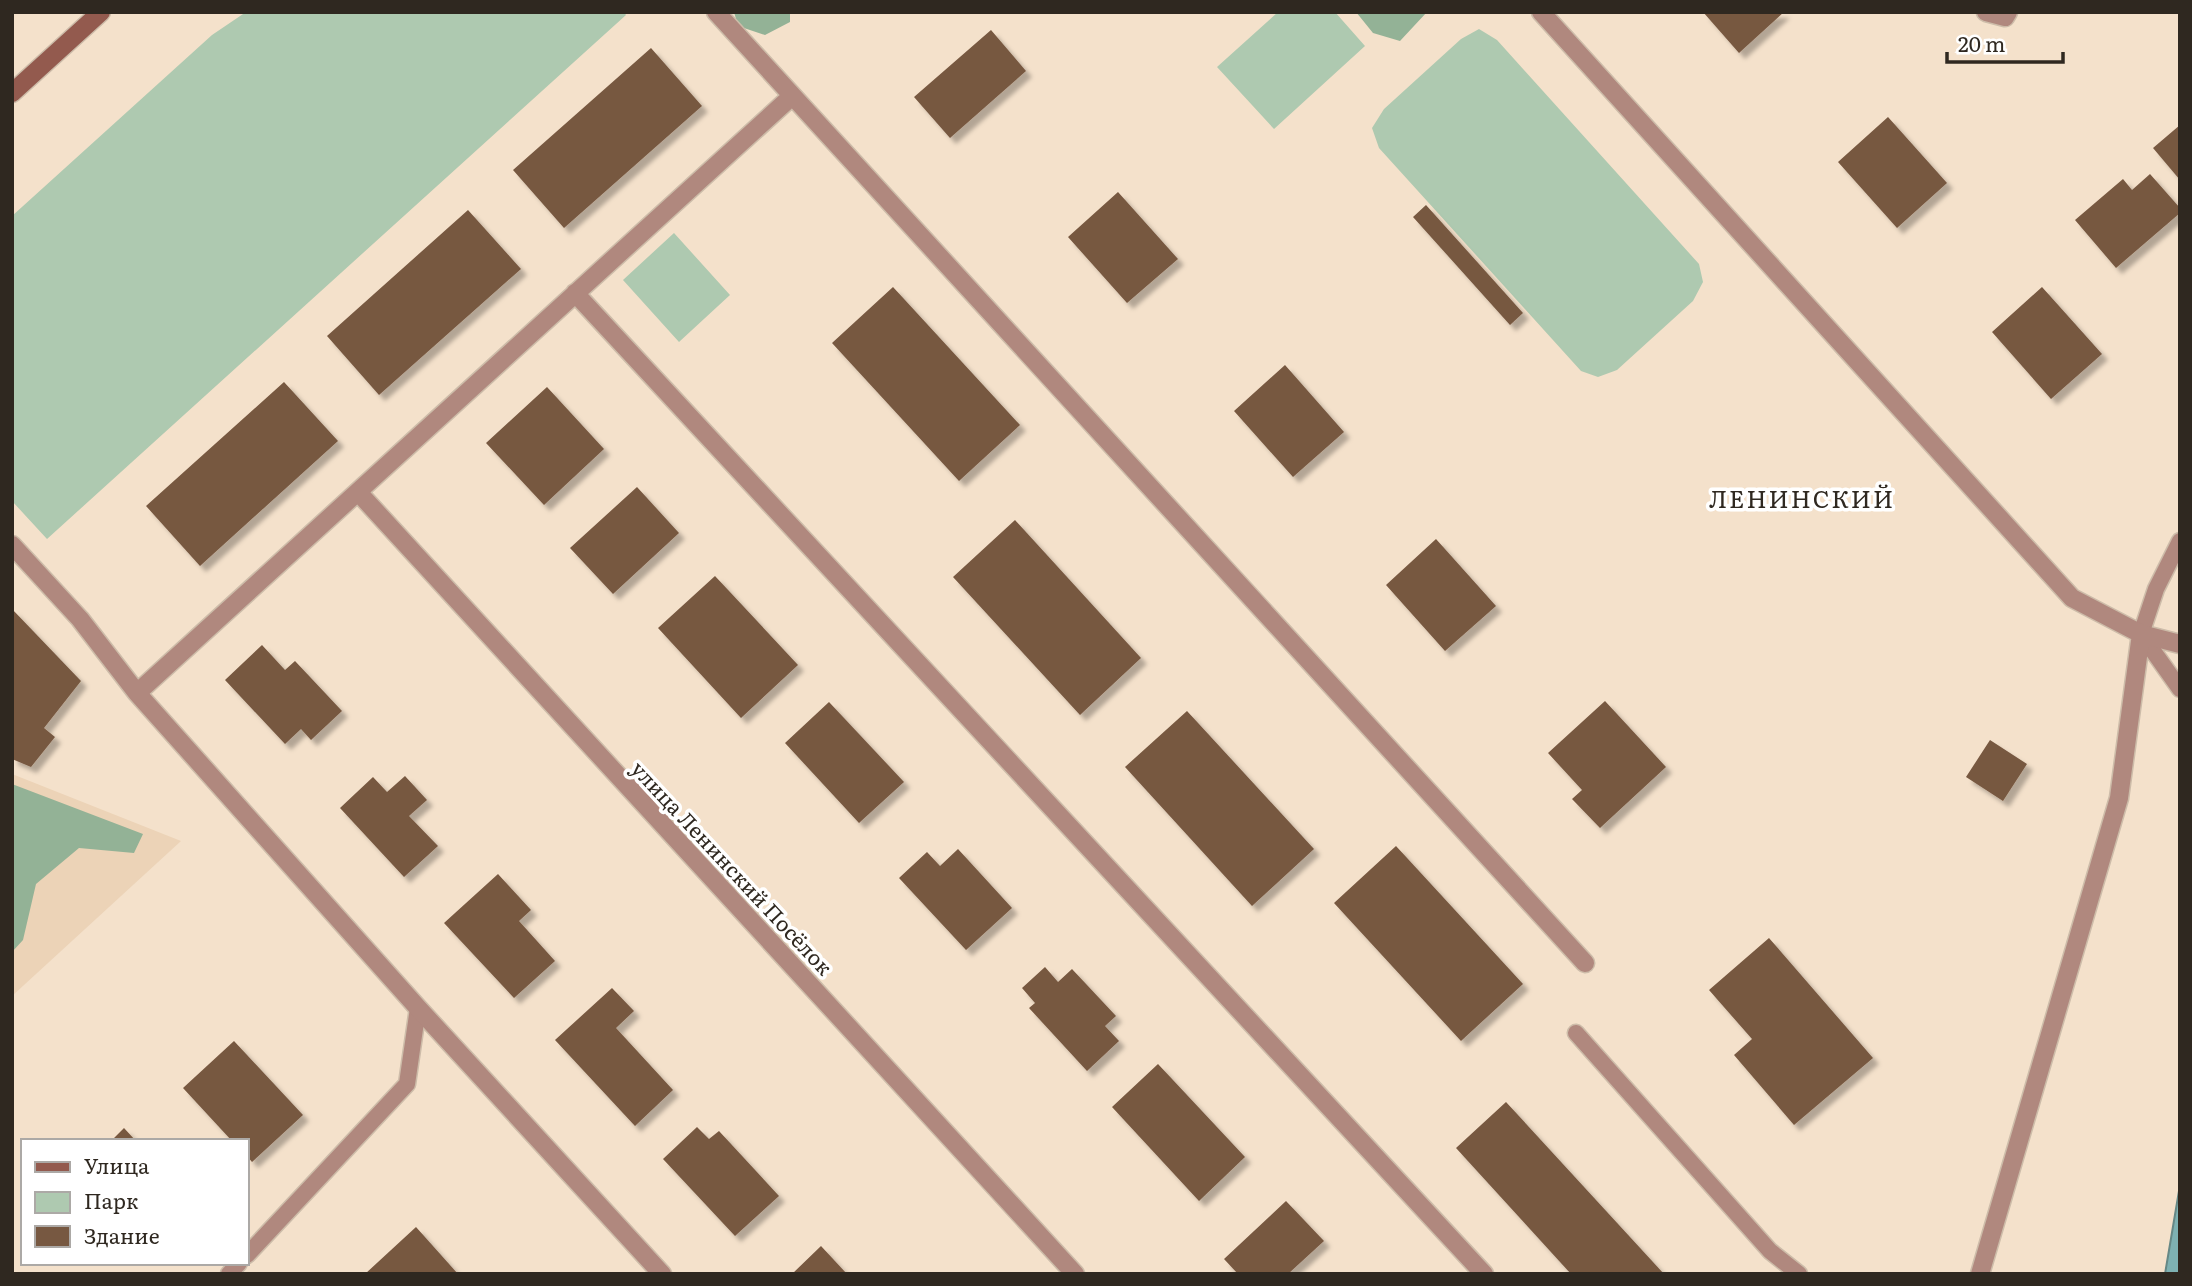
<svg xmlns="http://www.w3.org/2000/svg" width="2192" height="1286" font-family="Literata,serif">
<defs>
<filter id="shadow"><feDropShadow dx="6" dy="6" stdDeviation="2" flood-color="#0004"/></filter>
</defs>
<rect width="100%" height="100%" fill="#f4e1cb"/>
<path fill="#ecd3b7" d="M 12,774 L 181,841 L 12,996 Z"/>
<path fill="#aec9b0" d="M 246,12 L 624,12 L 626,15 L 47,539 L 12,501 L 12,216 L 212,35 Z
M 1278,12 L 1335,12 L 1365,46 L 1274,129 L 1217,67 Z
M 1479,29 L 1497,40 L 1699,264 L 1703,282 L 1693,301 L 1617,370 L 1598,377 L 1581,371 L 1379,148 L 1372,128 L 1384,109 L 1461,39 Z
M 674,233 L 730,295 L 679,342 L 623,280 Z"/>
<path fill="#93b296" d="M 734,12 L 790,12 L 790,22 L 765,35 L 738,26 Z
M 1356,12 L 1427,12 L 1400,41 L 1373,33 Z
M 12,784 L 143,834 L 134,853 L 79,848 L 36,884 L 23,940 L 12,952 Z"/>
<path fill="#7eb1b2" stroke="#668886" stroke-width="2" d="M 2180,1185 L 2180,1274 L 2165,1274 Z"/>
<path fill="#775841" filter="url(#shadow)" d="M 1703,12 L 1784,12 L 1739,53 Z
M 991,30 L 1026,71 L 950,138 L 914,97 Z
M 651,48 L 702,106 L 564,228 L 513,170 Z
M 1888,117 L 1947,183 L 1897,228 L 1838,162 Z
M 2180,125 L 2180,180 L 2153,148 Z
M 2150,174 L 2180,208 L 2180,213 L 2116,268 L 2075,220 L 2123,179 L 2132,190 Z
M 1118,192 L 1178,259 L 1127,303 L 1068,237 Z
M 1426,205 L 1523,313 L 1510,325 L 1413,217 Z
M 468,210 L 521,269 L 379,395 L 327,336 Z
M 893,287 L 1020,425 L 959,481 L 832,343 Z
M 2042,287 L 2102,354 L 2051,399 L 1992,332 Z
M 1285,365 L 1344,432 L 1293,477 L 1234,411 Z
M 284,382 L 338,441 L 200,566 L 146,506 Z
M 547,387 L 604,449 L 544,505 L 486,443 Z
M 637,487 L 679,533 L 613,594 L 570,548 Z
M 1015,520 L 1141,658 L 1080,715 L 953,577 Z
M 1436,539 L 1496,606 L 1445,651 L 1386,585 Z
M 715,576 L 798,665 L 741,718 L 658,628 Z
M 12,609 L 81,681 L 44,728 L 55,737 L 31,767 L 12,759 Z
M 262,645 L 285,670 L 295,661 L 342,711 L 311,740 L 301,729 L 285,744 L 225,680 Z
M 1605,701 L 1666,767 L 1600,828 L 1572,799 L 1582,790 L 1548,753 Z
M 829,702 L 904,782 L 859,823 L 785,743 Z
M 1187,711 L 1314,849 L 1252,906 L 1125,767 Z
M 1990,740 L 2027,764 L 2003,801 L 1966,777 Z
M 405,776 L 427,800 L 409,816 L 438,846 L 404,877 L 340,808 L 373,777 L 387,792 Z
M 1396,846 L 1523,984 L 1461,1041 L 1334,903 Z
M 958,849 L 1012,908 L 966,950 L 899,878 L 927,852 L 940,866 Z
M 498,874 L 531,910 L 519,921 L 555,961 L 514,998 L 444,923 Z
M 1769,938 L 1873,1058 L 1794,1125 L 1734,1055 L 1752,1039 L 1709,990 Z
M 1045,967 L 1058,982 L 1072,969 L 1116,1016 L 1105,1026 L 1119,1041 L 1087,1071 L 1029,1008 L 1035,1003 L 1022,988 Z
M 612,988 L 634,1011 L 616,1028 L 673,1090 L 635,1126 L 555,1040 Z
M 234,1041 L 303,1115 L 252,1162 L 247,1156 L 247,1141 L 232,1141 L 183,1088 Z
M 1158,1064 L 1245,1157 L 1199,1201 L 1112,1107 Z
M 1506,1102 L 1664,1274 L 1571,1274 L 1456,1148 Z
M 697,1127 L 709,1139 L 719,1131 L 779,1196 L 735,1236 L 663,1159 Z
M 124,1128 L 136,1141 L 111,1141 Z
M 1286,1201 L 1324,1241 L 1288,1274 L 1238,1274 L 1224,1259 Z
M 416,1227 L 458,1274 L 365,1274 Z
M 821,1246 L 847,1274 L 792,1274 Z"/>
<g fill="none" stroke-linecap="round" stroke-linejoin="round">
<g stroke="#cdbca9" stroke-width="19">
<path id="service" d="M 2180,541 L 2156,589 L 2141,634 L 2180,689
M 1576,1033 L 1770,1251 L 1799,1274
M 247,1255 L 407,1084 L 418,1008
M 229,1274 L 239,1263"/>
</g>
<g stroke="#cdbca9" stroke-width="21">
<path id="minor" d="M 716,12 L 1585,963
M 1541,12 L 2072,598 L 2141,634 L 2180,644
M 1986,12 L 2005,17 L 2008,12
M 575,293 L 1484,1274
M 358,492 L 1075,1274
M 12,545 L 80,619 L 137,693 L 418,1008 L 662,1274
M 137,693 L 791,97
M 1980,1274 L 2119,798 L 2141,634"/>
</g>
<g stroke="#cdbca9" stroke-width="21">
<path id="secondary" d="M 12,93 L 101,12"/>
</g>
<use href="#service" stroke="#b0887e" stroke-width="16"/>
<use href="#minor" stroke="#b0887e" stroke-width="18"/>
<use href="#secondary" stroke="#935a4e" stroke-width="18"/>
</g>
<g text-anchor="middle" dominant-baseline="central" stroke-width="7" stroke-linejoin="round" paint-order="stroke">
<g font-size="21" fill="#2f2820" stroke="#fff">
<text transform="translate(733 867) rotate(47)">улица Ленинский Посёлок</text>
</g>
<g font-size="24" letter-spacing="2" fill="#2f2820" stroke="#fff">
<text x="1802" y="497">ЛЕНИНСКИЙ</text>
</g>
</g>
<rect width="2192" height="1286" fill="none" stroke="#2f2820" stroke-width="28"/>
<rect x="21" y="1139" width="228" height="126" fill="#ffffff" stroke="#aca9a6" stroke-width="2"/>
<rect x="35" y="1162" width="35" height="10" fill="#935a4e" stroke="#aca9a6" stroke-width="2"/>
<text x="84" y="1174" font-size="21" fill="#2f2820">Улица</text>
<rect x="35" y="1192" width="35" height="21" fill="#aec9b0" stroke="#aca9a6" stroke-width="2"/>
<text x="84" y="1209" font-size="21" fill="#2f2820">Парк</text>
<rect x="35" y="1226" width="35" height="21" fill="#775841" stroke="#aca9a6" stroke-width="2"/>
<text x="84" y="1244" font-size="21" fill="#2f2820">Здание</text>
<path d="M1947 52v10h116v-10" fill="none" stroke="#2f2820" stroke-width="3.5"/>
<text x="1958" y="52" font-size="21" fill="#2f2820" stroke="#ffffff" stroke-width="5" paint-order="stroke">20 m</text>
</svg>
